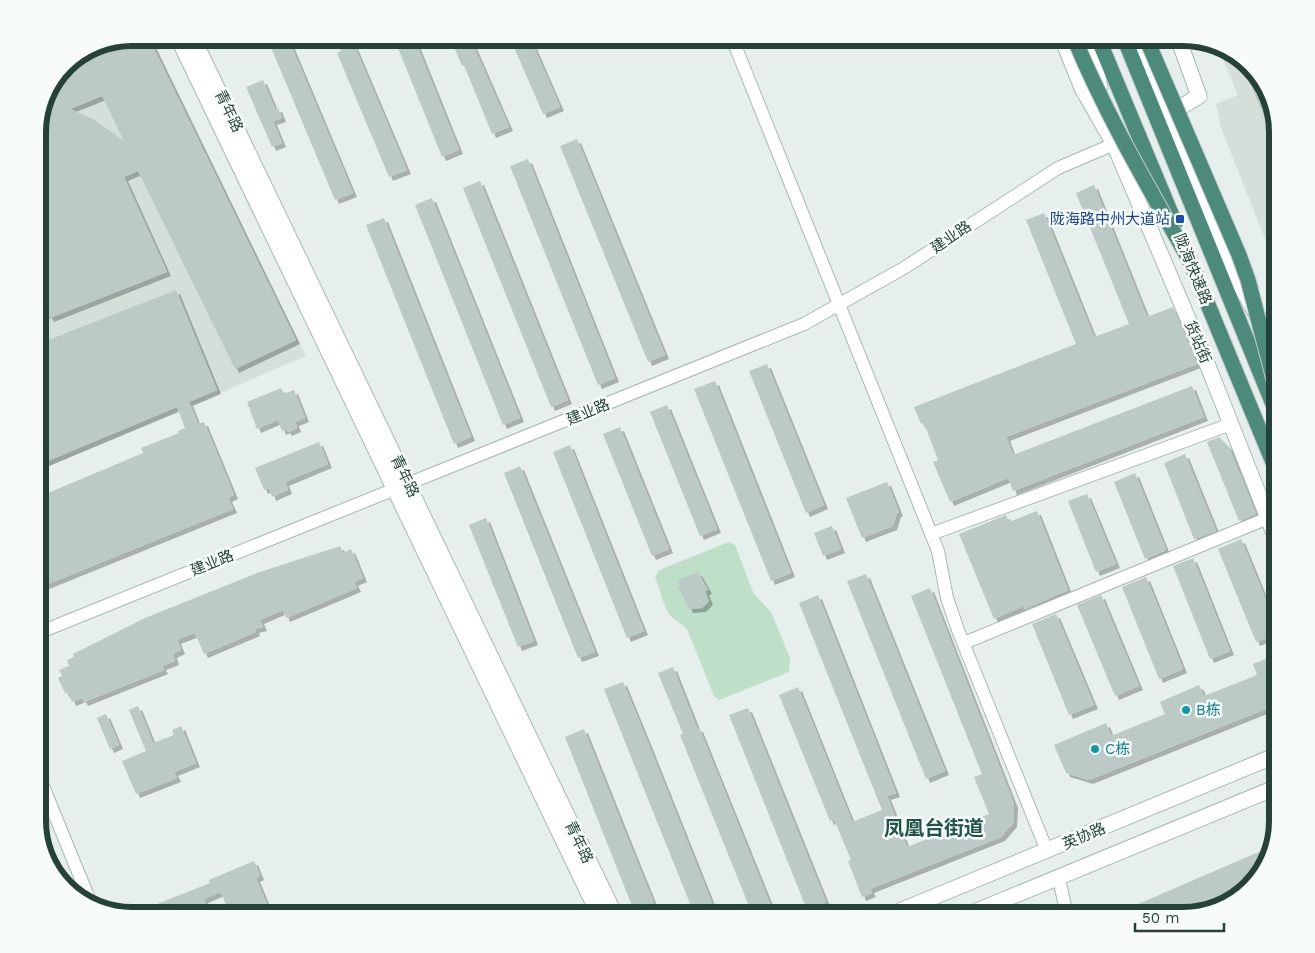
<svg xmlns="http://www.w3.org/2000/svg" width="1315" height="953" font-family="'Work Sans','Noto Sans SC',sans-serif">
<defs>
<filter id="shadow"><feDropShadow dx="4" dy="4" stdDeviation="0" flood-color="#0004"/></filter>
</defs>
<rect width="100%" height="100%" fill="#e6efeb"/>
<path fill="#d4dfda" d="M 132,38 L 152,38 L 306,356 L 38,471 L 38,126 L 47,91 L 70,61 Z
M 1219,50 L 1240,57 L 1268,90 L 1277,132 L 1277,269 L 1221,128 L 1216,104 L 1238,95 Z"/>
<path fill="#bfe0c8" d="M 729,542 L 735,545 L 754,594 L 771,612 L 790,658 L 789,672 L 719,700 L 714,696 L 687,629 C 683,624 678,623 674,619 C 664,611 660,589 655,577 L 659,570 Z"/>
<path fill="#bbcac4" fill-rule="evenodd" filter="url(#shadow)" d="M 132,38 L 149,38 L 296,340 L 235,369 L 138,171 L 124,177 L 167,272 L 50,318 L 48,314 L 38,318 L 38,126 L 47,91 L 64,69 L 85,61 L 83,58 L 97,51 ZM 102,96 L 124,141 L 93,119 L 70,109 Z
M 267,38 L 288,38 L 353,193 L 335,200 Z
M 335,38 L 351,38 L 407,170 L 389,177 L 337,53 L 341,51 Z
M 394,38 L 414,38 L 459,150 L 442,157 Z
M 463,38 L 470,38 L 509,127 L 492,134 L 464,65 L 462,66 L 452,42 Z
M 510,38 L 530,38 L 560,107 L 543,114 Z
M 1243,61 L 1268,90 L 1278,132 L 1278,142 L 1275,143 L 1241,62 Z
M 263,80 L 275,109 L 278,108 L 282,118 L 273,121 L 282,143 L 272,147 L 246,87 Z
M 577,139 L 665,355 L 648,362 L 560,146 Z
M 528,159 L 615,378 L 598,385 L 510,166 Z
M 480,181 L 568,400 L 551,407 L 463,188 Z
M 1094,185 L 1147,317 L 1173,307 L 1197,364 L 1006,437 L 1013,455 L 1192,386 L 1204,417 L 1013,491 L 1008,478 L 950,502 L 933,462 L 938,460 L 924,423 L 921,424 L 914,407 L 1076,344 L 1026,220 L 1044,213 L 1094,337 L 1129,324 L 1076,193 Z
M 432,198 L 520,418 L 503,425 L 415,205 Z
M 384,218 L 471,437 L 454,444 L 366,225 Z
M 176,290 L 217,390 L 189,402 L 198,424 L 204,422 L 234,495 L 228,498 L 233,509 L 38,588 L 38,500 L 49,495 L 48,493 L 143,453 L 141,448 L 179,433 L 178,431 L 185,428 L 177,407 L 38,465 L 38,446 L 49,442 L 38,412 L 38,344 Z
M 767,364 L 824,505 L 806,513 L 749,371 Z
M 715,381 L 791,573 L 771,581 L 694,389 Z
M 281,388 L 284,394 L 294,390 L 305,418 L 295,422 L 297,428 L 288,432 L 286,429 L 282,431 L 278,420 L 257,429 L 247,402 Z
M 667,405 L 717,529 L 700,536 L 650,412 Z
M 620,427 L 669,549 L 652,556 L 603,434 Z
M 1219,437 L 1229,447 L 1256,514 L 1239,521 L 1207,442 Z
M 319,442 L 328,464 L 285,482 L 288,490 L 272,497 L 269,488 L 264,490 L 255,468 Z
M 570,445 L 644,631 L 627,638 L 553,452 Z
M 1185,454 L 1216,531 L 1194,539 L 1164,463 Z
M 520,466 L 595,652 L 578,658 L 504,473 Z
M 1135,473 L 1166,550 L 1145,559 L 1114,482 Z
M 887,482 L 899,512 L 897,513 L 893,526 L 862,538 L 846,498 Z
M 1087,494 L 1116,564 L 1096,572 L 1068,501 Z
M 1037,511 L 1068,590 L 1025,609 L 1024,606 L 994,619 L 959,534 L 1006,515 L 1009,522 Z
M 486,518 L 534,641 L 518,647 L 469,525 Z
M 832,526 L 841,549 L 823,556 L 814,533 Z
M 1241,539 L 1278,630 L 1278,634 L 1256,642 L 1218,549 Z
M 340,546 L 343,553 L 351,549 L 363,578 L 354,582 L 357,588 L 286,618 L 283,610 L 260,620 L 263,627 L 255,629 L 256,632 L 204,654 L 195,633 L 177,640 L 181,650 L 173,654 L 175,661 L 162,666 L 164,670 L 84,702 L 82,698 L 72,702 L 68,692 L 65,693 L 58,678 L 62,676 L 59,670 L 69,666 L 67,660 L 74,657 L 73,654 L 145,618 L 257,573 Z
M 1193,558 L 1230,651 L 1210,659 L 1173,566 Z
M 698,572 L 708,590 L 705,591 L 709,601 L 702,608 L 689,609 L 678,586 L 680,585 L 678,580 Z
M 866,574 L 945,771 L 926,779 L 847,581 Z
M 1146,577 L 1183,669 L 1159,679 L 1122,587 Z
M 930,588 L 1014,804 L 1013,823 L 1001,837 L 870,889 L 872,893 L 862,897 L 848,861 L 851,860 L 834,819 L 830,821 L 779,695 L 798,687 L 852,822 L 882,810 L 799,603 L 818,595 L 896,793 L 887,796 L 907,847 L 989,814 L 974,777 L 982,774 L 911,596 Z
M 1101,595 L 1139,686 L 1115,696 L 1077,605 Z
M 1056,614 L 1094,705 L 1069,715 L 1032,624 Z
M 1278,654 L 1278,704 L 1089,780 L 1066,773 L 1054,745 L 1106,723 L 1111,736 L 1165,714 L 1160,702 L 1199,685 L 1204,696 L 1257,675 L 1253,664 Z
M 673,667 L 697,728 L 699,728 L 775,916 L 753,916 L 680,735 L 683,734 L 658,673 Z
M 623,682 L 646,738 L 717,916 L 695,916 L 631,757 L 604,689 Z
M 138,706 L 153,743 L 174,735 L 172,730 L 181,726 L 196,763 L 174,772 L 177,778 L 136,794 L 122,761 L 146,751 L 129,710 Z
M 748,708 L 826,902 L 807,910 L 729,715 Z
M 106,714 L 119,745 L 110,749 L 97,718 Z
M 584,729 L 627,837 L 659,916 L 636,916 L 565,737 Z
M 1268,848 L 1258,878 L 1225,906 L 1216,908 L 1214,903 L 1197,912 L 1183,916 L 1110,916 Z
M 254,861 L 260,876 L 256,878 L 272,916 L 230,916 L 221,892 L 204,899 L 209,913 L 202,916 L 183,916 L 180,910 L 167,916 L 129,915 L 210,883 L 209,880 Z"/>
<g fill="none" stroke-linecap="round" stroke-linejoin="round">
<g stroke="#a8b8b2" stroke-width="14">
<path id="minor" d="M 732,38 L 938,551 L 947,598 L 958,630 L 1047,851
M 931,534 L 1231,424
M 38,633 L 804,324 L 904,268 L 1058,168 L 1114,144
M 964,643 L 1268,518
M 38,774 L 90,901
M 1059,879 L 1067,915"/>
</g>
<g stroke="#a8b8b2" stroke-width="17">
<path id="tertiary" d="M 178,38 L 599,915
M 193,38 L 615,915
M 1062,38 L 1082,88 L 1114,144 L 1208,366 L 1277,541
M 1084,38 L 1095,64 L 1100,87
M 1137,38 L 1227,261 L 1277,351
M 1168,115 L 1199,96 L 1178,38
M 890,915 L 1277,755
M 967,915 L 1277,787"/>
</g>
<g stroke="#c2cac8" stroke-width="17">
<path id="trunk" d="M 1098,38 L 1175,223
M 1124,38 L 1277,414
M 1185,249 L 1277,472"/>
</g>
<use href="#minor" stroke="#fff" stroke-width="12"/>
<use href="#tertiary" stroke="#fff" stroke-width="15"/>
<use href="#trunk" stroke="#4c8a7c" stroke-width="15"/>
<g stroke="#c2cac8" stroke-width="17" stroke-linecap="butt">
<path id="trunk-bridge" d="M 1074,38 C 1106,115 1149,188 1190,261
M 1146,38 L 1239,255 L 1248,280 L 1277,391"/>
</g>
<use href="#trunk-bridge" stroke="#4c8a7c" stroke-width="15"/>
</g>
<rect fill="#1a4fb4" stroke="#f7fbf9" stroke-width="2" x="1175" y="214" width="10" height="10" rx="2.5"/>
<g fill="#0f9aa8" stroke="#f7fbf9" stroke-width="2">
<circle cx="1186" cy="710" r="5"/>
<circle cx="1095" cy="749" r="5"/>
</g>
<g text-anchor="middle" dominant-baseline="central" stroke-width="5" stroke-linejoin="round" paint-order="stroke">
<g font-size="15" fill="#24423a" stroke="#f7fbf9">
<text transform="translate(229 111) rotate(64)">青年路</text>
<text transform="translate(951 237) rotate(-34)">建业路</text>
<text transform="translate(1193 269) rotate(68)">陇海快速路</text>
<text transform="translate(1198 342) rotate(67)">货站街</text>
<text transform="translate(588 412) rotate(-22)">建业路</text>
<text transform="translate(405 476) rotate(64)">青年路</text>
<text transform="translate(212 563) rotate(-22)">建业路</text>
<text transform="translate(1084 836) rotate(-23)">英协路</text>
<text transform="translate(579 842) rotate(64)">青年路</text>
</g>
<g font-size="15" fill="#164399" stroke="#f7fbf9" text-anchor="end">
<text x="1170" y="219">陇海路中州大道站</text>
</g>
<g font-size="15" fill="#0d838f" stroke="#f7fbf9" text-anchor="start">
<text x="1196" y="710">B栋</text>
<text x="1105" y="749">C栋</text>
</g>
<g font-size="20" font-weight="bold" fill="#1f5548" stroke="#f7fbf9">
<text x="934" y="828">凤凰台街道</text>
</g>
</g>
<path d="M0 0H1315V953H0ZM132 46H1183A86 86 0 0 1 1269 132V821A86 86 0 0 1 1183 907H132A86 86 0 0 1 46 821V132A86 86 0 0 1 132 46Z" fill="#f7fbf9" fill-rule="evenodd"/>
<path fill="none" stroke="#24423a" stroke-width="6" d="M132 46H1183A86 86 0 0 1 1269 132V821A86 86 0 0 1 1183 907H132A86 86 0 0 1 46 821V132A86 86 0 0 1 132 46Z"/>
<path d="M1135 923v8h89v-8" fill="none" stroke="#24423a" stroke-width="2.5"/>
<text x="1142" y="923" font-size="15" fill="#24423a" stroke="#f7fbf9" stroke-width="4" paint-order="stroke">50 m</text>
</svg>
